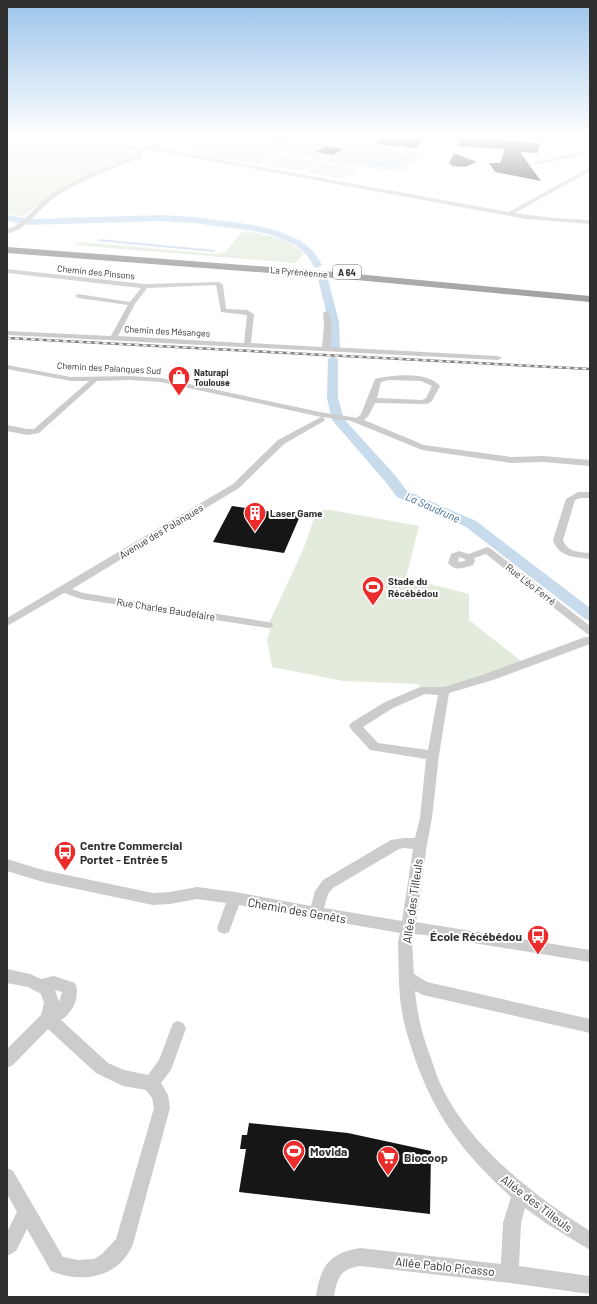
<svg xmlns="http://www.w3.org/2000/svg" width="597" height="1304" font-family="Barlow,sans-serif">
<rect width="100%" height="100%" fill="#fff"/>
<path fill="#e3ecdc" d="M 228,136 L 371,136 L 369,145 L 426,153 L 402,171 L 393,171 L 337,164 L 268,149 Z
M 212,141 L 281,153 L 258,165 L 187,153 Z
M 7,150 L 112,151 C 119,151 129,149 134,155 L 130,158 L 52,194 L 28,213 L 20,216 L 7,214 Z
M 282,156 L 316,162 L 301,171 L 267,165 Z
M 322,163 L 357,170 L 342,179 L 306,172 Z
M 243,231 C 268,235 286,237 304,254 L 295,263 L 73,245 L 80,242 L 217,254 L 225,252 Z
M 317,510 L 331,510 L 419,526 L 406,578 L 469,594 L 469,620 L 525,664 L 444,691 L 424,690 L 418,684 L 343,681 L 272,667 L 267,640 L 270,632 L 268,625 L 303,550 Z"/>
<path fill="#c7dbed" d="M 272,136 L 276,137 L 276,136 L 278,136 L 284,141 L 282,143 L 284,145 C 294,148 326,158 335,156 C 341,154 343,149 349,152 L 339,160 L 307,154 L 280,145 L 279,142 L 275,138 L 269,137 Z
M 368,150 L 416,156 L 405,157 L 408,159 L 399,167 L 393,167 L 394,165 L 390,163 L 386,165 L 392,168 L 390,169 L 343,160 L 356,159 L 384,160 L 355,156 L 354,155 Z
M 99,239 L 215,250 L 214,252 L 98,241 Z"/>
<g fill="none" stroke-linecap="round" stroke-linejoin="round">
<path fill="#c7dbed" fill-rule="evenodd" d="M 7,215 L 30,219 L 160,215 L 194,217 L 254,225 L 278,231 L 301,241 L 314,252 L 322,265 L 317,268 L 314,267 L 307,255 L 295,245 L 272,235 L 254,231 L 194,223 L 160,221 L 30,225 L 7,221 Z
M 323,276 L 328,279 L 339,322 L 340,348 L 335,351 L 330,348 L 329,322 L 318,279 Z
M 333,356 L 338,359 L 338,398 L 344,419 L 394,474 L 407,491 L 476,521 L 590,608 L 590,621 L 585,619 L 466,527 L 397,497 L 384,480 L 332,420 L 327,398 L 328,359 Z"/>
</g>
<path fill="#161616" d="M 408,136 L 424,136 L 416,148 L 377,144 L 382,137 L 408,139 Z
M 461,136 L 499,136 L 498,140 L 540,143 L 538,153 L 520,152 L 541,181 L 495,172 L 489,163 L 500,163 L 505,149 L 457,146 Z
M 326,146 L 343,149 L 333,155 L 316,152 Z
M 454,153 L 477,162 L 465,167 L 451,166 L 452,164 L 449,164 Z
M 232,506 L 300,516 L 284,553 L 213,542 Z
M 249,1123 L 348,1133 L 431,1151 L 430,1214 L 239,1192 L 246,1149 L 240,1149 L 242,1135 L 247,1135 Z"/>
<g fill="none" stroke-linecap="round" stroke-linejoin="round">
<path fill="#ccc" fill-rule="evenodd" d="M 180,136 L 185,136 L 157,148 L 509,212 L 590,167 L 590,171 L 515,213 L 553,218 L 590,220 L 590,224 L 526,219 L 151,150 L 143,150 L 141,157 C 111,170 77,181 51,200 C 39,209 23,233 7,233 L 7,229 C 19,228 36,207 45,199 C 69,180 109,167 137,155 L 138,150 L 7,150 L 7,146 L 151,147 Z
M 590,149 L 590,153 L 535,165 L 532,163 Z
M 7,269 L 145,284 L 219,282 L 223,285 L 226,309 L 247,310 L 254,314 L 251,343 L 322,347 L 324,326 L 323,313 L 326,311 L 329,313 L 332,326 L 330,347 L 498,356 L 502,358 L 498,360 L 7,335 L 7,331 L 111,336 L 128,305 L 78,298 L 75,296 L 78,294 L 130,302 L 141,288 L 7,273 ZM 216,285 L 221,312 L 247,315 L 244,343 L 118,336 L 135,304 L 147,288 Z
M 7,365 L 71,377 L 130,376 L 161,378 L 320,412 L 357,418 L 361,414 L 375,379 C 392,375 427,371 440,386 L 432,401 L 427,404 L 375,403 L 369,415 L 364,420 L 424,445 L 511,457 L 543,456 L 590,460 L 590,466 L 543,462 L 511,463 L 422,450 L 351,421 L 322,417 L 325,419 L 324,421 L 284,444 L 239,488 L 72,589 L 83,593 L 268,622 L 272,623 L 273,625 L 272,627 L 268,628 L 81,599 L 64,593 L 7,626 L 7,618 L 233,484 L 278,440 L 321,417 L 161,382 L 130,380 L 97,381 L 39,433 L 27,435 L 7,431 L 7,425 L 27,429 L 34,429 L 89,381 L 71,381 L 7,369 ZM 389,380 L 421,381 L 432,386 L 426,398 L 422,400 L 377,398 L 381,382 Z
M 578,492 L 590,492 L 590,498 L 580,498 L 575,500 L 563,540 C 567,552 579,552 590,553 L 590,559 C 575,557 558,557 553,540 L 566,499 Z
M 487,547 L 490,548 L 590,626 L 590,635 L 586,633 L 486,554 L 474,558 L 475,561 L 473,565 C 464,568 455,572 448,563 L 451,554 L 459,551 L 469,554 ZM 459,557 L 465,559 L 465,561 L 458,562 Z
M 585,637 L 590,637 L 590,644 L 493,680 L 449,693 L 439,755 L 432,818 L 427,844 L 416,922 L 590,950 L 590,962 L 425,935 L 414,934 L 412,942 L 414,974 L 427,982 L 590,1019 L 590,1033 L 423,995 L 415,991 C 417,1012 421,1030 428,1050 C 431,1058 434,1067 437,1076 C 463,1141 532,1195 590,1231 L 590,1250 L 547,1224 L 525,1208 L 521,1223 L 519,1266 L 590,1276 L 590,1294 L 510,1283 L 360,1266 C 340,1269 337,1278 334,1297 L 316,1297 C 320,1267 329,1253 360,1248 L 501,1264 L 503,1223 L 511,1197 C 463,1153 434,1116 413,1053 C 409,1039 404,1026 402,1012 C 398,989 399,965 398,942 L 400,933 L 239,905 L 229,932 L 224,934 L 219,932 L 217,928 L 226,903 L 197,899 L 170,904 L 153,905 L 43,882 L 7,871 L 7,859 L 43,870 L 153,893 L 170,892 L 197,887 L 235,892 L 311,906 L 315,891 L 323,880 L 391,840 L 404,838 L 415,838 L 420,818 L 426,759 L 370,750 L 351,729 L 349,726 L 351,723 L 385,702 L 420,687 L 444,687 L 485,674 ZM 425,694 L 438,695 L 428,750 L 378,743 L 363,727 L 393,708 ZM 404,848 L 413,849 L 402,921 L 324,908 L 328,894 L 333,888 L 399,849 Z
M 7,969 L 30,974 L 41,979 L 54,976 L 75,983 C 81,996 72,1014 61,1020 L 108,1063 L 124,1070 L 148,1075 L 159,1060 L 173,1023 L 178,1021 L 183,1023 L 186,1028 L 171,1070 L 161,1083 L 168,1095 L 170,1108 L 133,1244 C 119,1278 82,1284 51,1271 L 27,1229 L 16,1251 L 7,1256 L 7,1232 L 17,1212 L 7,1194 L 7,1168 L 13,1171 L 63,1257 L 78,1260 L 94,1259 L 102,1254 L 116,1239 L 154,1108 L 152,1098 L 146,1090 L 123,1086 L 96,1073 L 48,1029 L 13,1065 L 7,1068 L 7,1049 L 41,1015 L 44,1003 L 41,994 L 28,987 L 7,983 ZM 55,990 L 62,992 L 59,1002 Z"/>
<path fill="#969696" fill-rule="evenodd" d="M 7,247 L 335,272 L 590,296 L 590,302 L 335,278 L 7,253 Z"/>
<g stroke="#848484" stroke-width="2.5">
<path id="rail" d="M 7,338 L 590,369"/>
</g>
<use href="#rail" stroke="#fff" stroke-width="1.5" stroke-dasharray="4" stroke-linecap="butt"/>
</g>
<linearGradient id="sky" x2="0" y2="1"><stop stop-color="#9bc4ea"/><stop offset="0.43" stop-color="#fff"/><stop offset="1" stop-color="#fff" stop-opacity="0"/></linearGradient>
<rect width="597" height="318" fill="url(#sky)"/>
<defs>
<g id="shop-pin" transform="scale(1.15)"><path d="M0 17L-7.5 6A9.5 9.5 0 1 1 7.5 6Z" fill="#eb2c2b" stroke="#fff"/><path d="M-5-2.5h2.3a2.7 3.5 0 0 1 5.4 0H5L5.5 6h-11ZM-1.5-2.5h3a1.5 2.3 0 0 0-3 0Z" fill="#fff"/></g>
<g id="building-pin" transform="scale(1.15)"><path d="M0 17L-7.5 6A9.5 9.5 0 1 1 7.5 6Z" fill="#eb2c2b" stroke="#fff"/><path d="M-4-6H4V6H1V3H-1V6H-4ZM-2.5-4.3h1.7v1.8h-1.7ZM.8-4.3h1.7v1.8H.8ZM-2.5-1h1.7V.8h-1.7ZM.8-1h1.7V.8H.8Z" fill="#fff"/></g>
<g id="stadium-pin" transform="scale(1.15)"><path d="M0 17L-7.5 6A9.5 9.5 0 1 1 7.5 6Z" fill="#eb2c2b" stroke="#fff"/><path d="M0-5a6.5 5 0 1 0 0 10a6.5 5 0 1 0 0-10ZM-3.5-1.8h7v3.6h-7Z" fill="#fff"/></g>
<g id="bus-pin" transform="scale(1.15)"><path d="M0 17L-7.5 6A9.5 9.5 0 1 1 7.5 6Z" fill="#eb2c2b" stroke="#fff"/><path d="M-5-6H5V4H4V6H2V4H-2V6H-4V4H-5ZM-3.5-4V0h7V-4ZM-3.5 1.2v1.5H-2V1.2ZM2 1.2v1.5H3.5V1.2Z" fill="#fff"/></g>
<g id="supermarket-pin" transform="scale(1.15)"><path d="M0 17L-7.5 6A9.5 9.5 0 1 1 7.5 6Z" fill="#eb2c2b" stroke="#fff"/><path d="M-6-5.5h2.5l.6 2H6L4.5 2H-2.5L-4.4-4H-6ZM-1.5 3.2a1.3 1.3 0 1 0 .1 0ZM3 3.2a1.3 1.3 0 1 0 .1 0Z" fill="#fff"/></g>
</defs>
<g fill-rule="evenodd">
<use href="#shop-pin" x="179" y="377"/>
<use href="#building-pin" x="255" y="513"/>
<use href="#stadium-pin" x="373" y="587"/>
<use href="#bus-pin" x="65" y="852"/>
<use href="#bus-pin" x="538" y="936"/>
<use href="#stadium-pin" x="294" y="1151"/>
<use href="#supermarket-pin" x="388" y="1157"/>
</g>
<g text-anchor="middle" dominant-baseline="central" stroke-width="4" stroke-linejoin="round" paint-order="stroke">
<g font-size="9" fill="#2f2f2f" stroke="#fff">
<text transform="translate(96 272) rotate(6)">Chemin des Pinsons</text>
<text transform="translate(299 272) rotate(5)">La Pyrénéenne</text>
<text transform="translate(167 331) rotate(3)">Chemin des Mésanges</text>
<text transform="translate(109 368) rotate(3)">Chemin des Palanques Sud</text>
</g>
<rect fill="#fff" stroke="#6d6d6d" stroke-width="1" x="333" y="265" width="28" height="14" rx="3"/>
<g font-size="9" font-weight="bold" fill="#2f2f2f">
<text x="347" y="272">A 64</text>
</g>
<g font-size="9" font-weight="bold" fill="#2f2f2f" stroke="#fff" text-anchor="start">
<text x="194" y="372">Naturapi<tspan x="194" dy="10">Toulouse</tspan></text>
</g>
<g font-size="10" font-weight="bold" fill="#2f2f2f" stroke="#fff" text-anchor="start">
<text x="270" y="513">Laser Game</text>
<text x="388" y="581">Stade du<tspan x="388" dy="12">Récébédou</tspan></text>
</g>
<g font-size="10" fill="#2f2f2f" stroke="#fff">
<text transform="translate(161 531) rotate(-31)">Avenue des Palanques</text>
<text transform="translate(531 584) rotate(38)">Rue Léo Ferré</text>
<text transform="translate(166 609) rotate(9)">Rue Charles Baudelaire</text>
</g>
<g font-size="11" font-style="italic" fill="#3a6993" stroke="#fff">
<text transform="translate(433 507) rotate(24)">La Saudrune</text>
</g>
<g font-size="12" font-weight="bold" fill="#2f2f2f" stroke="#fff" text-anchor="start">
<text x="80" y="845">Centre Commercial<tspan x="80" dy="14">Portet - Entrée 5</tspan></text>
<text x="522" y="936" text-anchor="end">École Récébédou</text>
<text x="310" y="1151">Movida</text>
<text x="404" y="1157">Biocoop</text>
</g>
<g font-size="12" fill="#2f2f2f" stroke="#fff">
<text transform="translate(412 901) rotate(-82)">Allée des Tilleuls</text>
<text transform="translate(297 910) rotate(10)">Chemin des Genêts</text>
<text transform="translate(537 1203) rotate(37)">Allée des Tilleuls</text>
<text transform="translate(445 1266) rotate(6)">Allée Pablo Picasso</text>
</g>
</g>
<rect width="597" height="1304" fill="none" stroke="#2f2f2f" stroke-width="16"/>
</svg>
